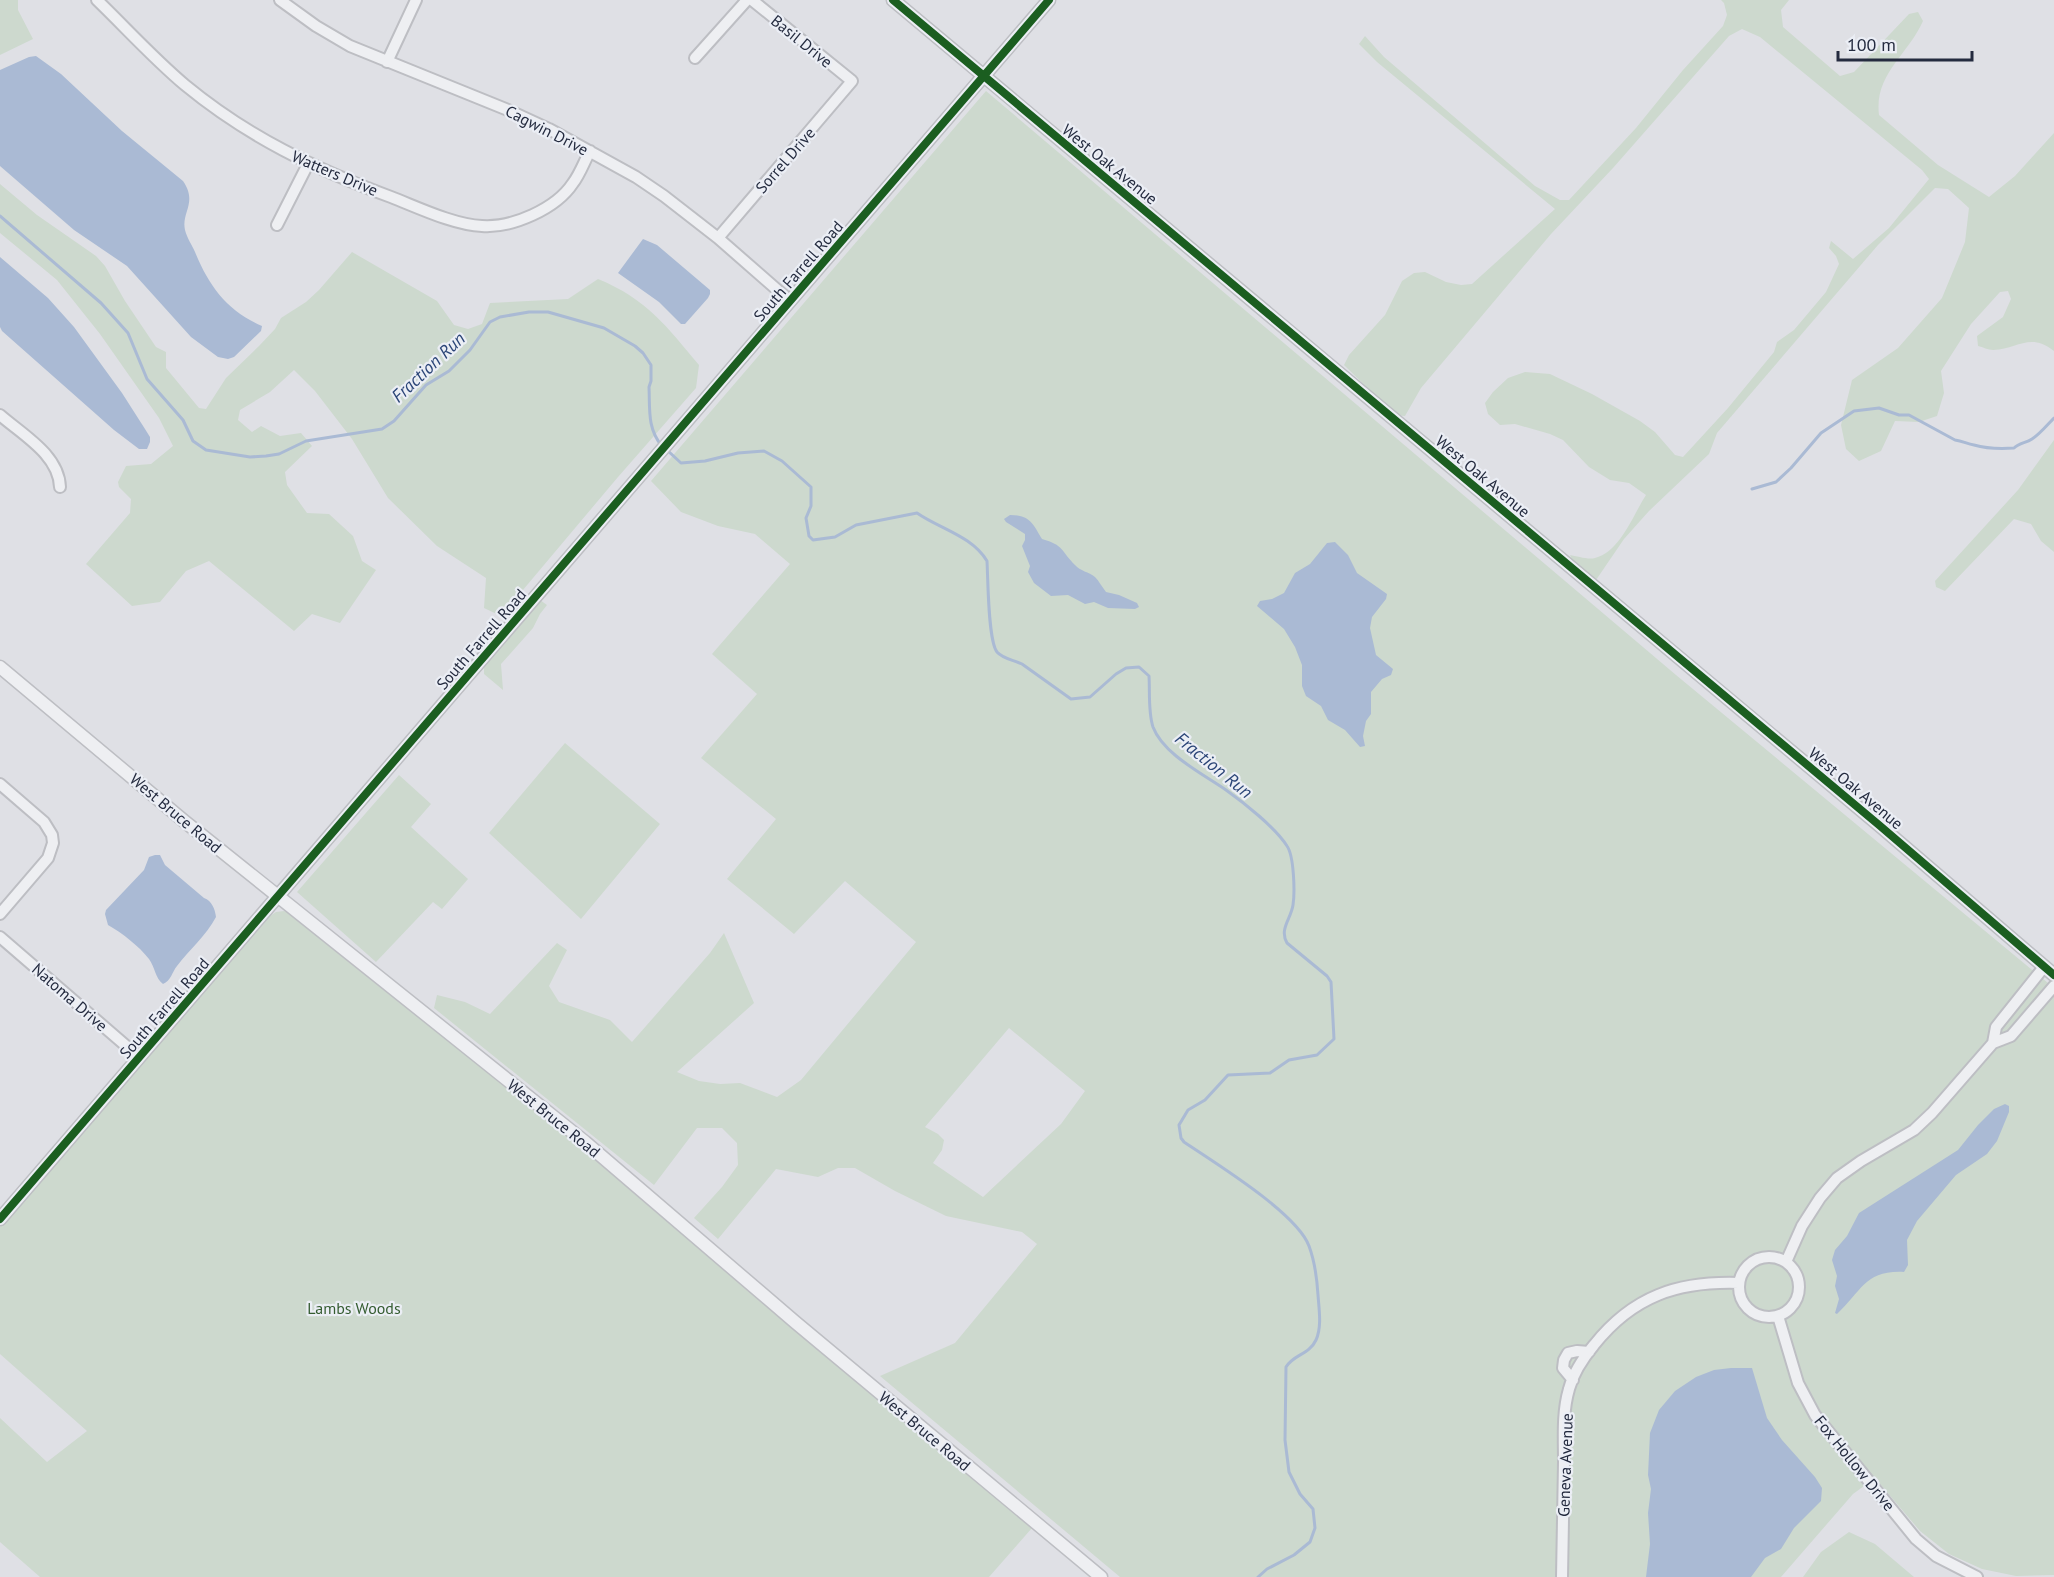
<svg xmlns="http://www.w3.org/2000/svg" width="2054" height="1577" font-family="'PT Sans',sans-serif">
<rect width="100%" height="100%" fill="#dfe0e5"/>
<path fill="#cdd9ce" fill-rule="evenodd" d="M 0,0 L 18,0 L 18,10 L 33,39 L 0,55 Z
M 1721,0 L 1789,0 L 1781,10 L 1783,27 L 1840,76 L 1854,72 L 1909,14 L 1918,12 L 1923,21 C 1908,55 1874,74 1879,115 L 1938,165 L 1989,197 L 2015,176 L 2054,133 L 2054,351 C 2030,332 2018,349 1993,350 C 1988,350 1983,347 1978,346 L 1977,336 L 2003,317 L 2011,299 L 2008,291 L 2000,292 L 1971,324 L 1941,371 L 1944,393 L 1937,416 L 1919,422 L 1895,421 L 1881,451 L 1859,461 L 1846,449 L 1841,425 L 1852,380 L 1898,348 L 1942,298 L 1965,242 L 1969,208 L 1948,189 L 1935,188 L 1878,245 L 1717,433 L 1709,454 L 1649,511 L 1624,539 L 1596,580 L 1573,562 L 1570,555 C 1577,556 1588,560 1595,558 C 1620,552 1633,515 1646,495 L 1629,483 L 1610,480 L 1589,467 L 1563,440 L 1550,434 L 1515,424 L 1500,425 L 1488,414 L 1485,403 L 1493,392 L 1508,378 L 1525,372 L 1550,374 L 1592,394 L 1640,421 L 1655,432 L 1675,455 L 1683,457 L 1728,408 L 1774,352 L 1777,342 L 1794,330 L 1826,292 L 1839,264 L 1836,256 L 1829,248 L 1831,241 L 1853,259 L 1889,228 L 1929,179 L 1922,170 L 1760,37 L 1742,29 L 1729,36 L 1613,168 L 1551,234 L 1421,388 L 1405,416 L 1395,415 L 1344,365 L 1349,355 L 1385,315 L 1402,281 L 1414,273 L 1425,272 L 1446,282 L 1461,285 L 1472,284 L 1555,209 L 1377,62 L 1359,44 L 1365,36 L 1384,57 L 1535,186 L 1560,200 L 1569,200 L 1636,128 L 1683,70 L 1723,26 L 1727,15 L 1724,3 Z
M 986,91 L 1676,675 L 2054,988 L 2054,1575 L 2016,1576 L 1982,1569 L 1949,1554 L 1920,1531 L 1875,1478 L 1853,1494 L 1781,1577 L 1120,1577 L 880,1376 L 955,1343 L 1037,1244 L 1022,1232 L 946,1216 L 895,1191 L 855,1168 L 838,1168 L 818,1177 L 776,1169 L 718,1239 L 694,1218 L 722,1187 L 738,1165 L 737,1143 L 722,1128 L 697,1128 L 654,1185 L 434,1008 L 437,995 L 465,1002 L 490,1014 L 557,943 L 567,950 L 549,986 L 559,1002 L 610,1020 L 632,1042 L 710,953 L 724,933 L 754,1003 L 677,1072 L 699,1081 L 720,1084 L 740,1083 L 777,1097 L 801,1080 L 916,942 L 845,881 L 794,934 L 727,879 L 776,819 L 701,758 L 757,694 L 712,654 L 790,564 L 755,534 L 718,526 L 681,512 L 651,481 ZM 1009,1028 L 1085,1091 L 1061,1124 L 983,1197 L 933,1163 L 942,1150 L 944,1140 L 938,1134 L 925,1127 Z
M 0,184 L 37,215 L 96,256 L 105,266 L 125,301 L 156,347 L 166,352 L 166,368 L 199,408 L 206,409 L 226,378 L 259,346 L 275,329 L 281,318 L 306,302 L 319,290 L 352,252 L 437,301 L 454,325 L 468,329 L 482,324 L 490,303 L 568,299 L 598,279 C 647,299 667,327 699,365 L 696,388 L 618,477 L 501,616 L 484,608 L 486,578 L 437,546 L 388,498 L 352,439 L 315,391 L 294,370 L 270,392 L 240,410 L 238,420 L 252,432 L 261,426 L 280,436 L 301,433 L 312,446 L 285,472 L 287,485 L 307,513 L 329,514 L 353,536 L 362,561 L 376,570 L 340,623 L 312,614 L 294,631 L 209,561 L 186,571 L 160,602 L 132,606 L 86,564 L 130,513 L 131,499 L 119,487 L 118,482 L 126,466 L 151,464 L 173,446 L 159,418 L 100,334 L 57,280 L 0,233 Z
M 2054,440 L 2054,552 L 2041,541 L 2031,524 L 2014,519 L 1945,591 L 1936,587 L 1935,581 L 2018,490 Z
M 540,600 L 547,605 L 540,614 L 533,628 L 501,664 L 503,690 L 484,674 L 484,663 Z
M 565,743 L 660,824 L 581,919 L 489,833 Z
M 399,775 L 431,804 L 411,827 L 468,879 L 442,909 L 433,902 L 376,962 L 297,892 Z
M 284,911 L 294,915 L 532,1106 L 830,1360 L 1032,1528 L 989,1577 L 40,1577 L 0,1542 L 0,1418 L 47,1462 L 87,1431 L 0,1354 L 0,1227 L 270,916 L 276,912 Z
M 1849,1532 L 1875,1544 L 1914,1577 L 1803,1577 L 1821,1552 Z"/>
<path fill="#aabad4" d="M 36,56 L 61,74 L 122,131 L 183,181 C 198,203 181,212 185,230 C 187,238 192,245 195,252 C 209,286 227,311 262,326 L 261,331 L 234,357 L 228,359 L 218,357 L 191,337 L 127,266 L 74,230 L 0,166 L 0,70 L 29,57 Z
M 643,239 L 657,245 L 710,290 L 710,294 L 708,298 L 685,324 L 681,324 L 659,302 L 618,273 Z
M 0,257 L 48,298 L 74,327 L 122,393 L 145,429 L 150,437 L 150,442 L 147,449 L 139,449 L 114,430 L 2,331 L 0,327 Z
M 1010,515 C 1030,515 1033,524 1042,539 C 1064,545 1061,551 1075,565 C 1080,571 1089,572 1095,577 C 1099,581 1102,587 1106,592 L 1119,595 L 1137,603 L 1139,607 L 1135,609 L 1108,608 L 1094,602 L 1085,604 L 1068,595 L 1051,596 L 1034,583 L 1028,572 L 1030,566 L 1022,546 L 1025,540 L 1025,534 L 1006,522 L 1004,519 Z
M 1335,542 L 1348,555 L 1357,573 L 1387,594 L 1386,599 L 1372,617 L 1370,628 L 1376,655 L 1393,669 L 1391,675 L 1382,679 L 1371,692 L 1371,714 L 1366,721 L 1363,736 L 1365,746 L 1360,747 L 1345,730 L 1328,720 L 1321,706 L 1306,696 L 1302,686 L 1302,665 L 1295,647 L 1284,629 L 1257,606 L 1260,601 L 1272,599 L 1284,593 L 1295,573 L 1310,564 L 1327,543 Z
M 155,855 L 160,855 L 165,865 L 204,898 C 212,901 215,909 216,917 C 206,936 190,949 177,966 C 172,972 171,981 163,984 C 155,978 155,967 149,959 C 139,946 122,933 108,925 L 105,914 L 106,910 L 144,870 L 149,857 Z
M 2005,1104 L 2009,1106 L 2009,1112 L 1997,1141 L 1987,1154 L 1956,1175 L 1917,1221 L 1907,1240 L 1908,1265 L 1904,1272 C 1865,1270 1862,1291 1837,1314 L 1835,1313 L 1839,1299 L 1835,1286 L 1837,1276 L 1832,1260 L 1835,1250 L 1847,1236 L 1859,1213 L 1958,1150 L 1978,1125 L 1994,1109 Z
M 1731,1368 L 1752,1368 L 1767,1418 L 1782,1440 L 1815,1477 L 1822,1488 L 1821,1501 L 1794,1528 L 1781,1549 L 1765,1558 L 1751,1577 L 1646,1577 L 1650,1544 L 1648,1513 L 1651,1489 L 1648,1475 L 1650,1433 L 1659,1410 L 1675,1391 L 1696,1377 L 1714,1370 Z"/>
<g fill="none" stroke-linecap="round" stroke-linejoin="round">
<path stroke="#aabad4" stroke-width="3" d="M 0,216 L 101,303 L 128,333 L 147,379 L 183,420 L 193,441 L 206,450 L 250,457 L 266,456 L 279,454 L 306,441 L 382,429 L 394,421 L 426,385 L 449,371 L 470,350 L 490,322 L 500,317 L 529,312 L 548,312 L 604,328 L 635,346 L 643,353 L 651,365 L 651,381 L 649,387 C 650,408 647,429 662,446
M 667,450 L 681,463 L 705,461 L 738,453 L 764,451 L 782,461 L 811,487 L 811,506 L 806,518 L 809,536 L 813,540 L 835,537 L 856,525 L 917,513 C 940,529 972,536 987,561 C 988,578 988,641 997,652 C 1003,659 1014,660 1022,664 L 1071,699 L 1090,697 L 1116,674 L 1126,668 L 1139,667 L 1149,676 C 1150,692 1148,712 1153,727 C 1163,754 1203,774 1226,790 C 1243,802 1276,828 1287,846 C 1294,856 1295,892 1293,905 C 1291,919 1279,929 1287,943 L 1327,976 L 1331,982 L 1334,1039 L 1317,1055 L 1289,1060 L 1270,1073 L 1228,1075 L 1205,1100 L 1188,1110 L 1179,1125 L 1181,1138 L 1184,1142 C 1215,1163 1297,1213 1309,1246 C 1315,1262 1317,1279 1318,1295 C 1319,1309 1322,1327 1316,1340 C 1309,1355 1294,1354 1286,1367 L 1285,1440 L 1289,1472 L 1300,1494 L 1313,1509 L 1315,1528 L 1310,1542 L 1294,1555 L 1267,1569 L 1258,1577
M 1752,489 L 1776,482 L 1791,468 L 1821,433 L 1854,411 L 1879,408 L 1899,415 L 1909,415 L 1955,440 C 1963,441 1967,444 1974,445 C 1988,449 2000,449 2014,448 C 2019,443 2026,443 2032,439 C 2040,434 2047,425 2054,418"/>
<g stroke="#bdbec3" stroke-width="14">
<path id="minor" d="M 97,0 C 126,28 154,59 185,85 C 248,137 315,169 391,197 C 417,207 454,225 482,226 C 512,228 556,209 573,183 C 580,174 584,162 590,151
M 280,0 L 316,26 L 350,46 L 508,110 L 549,129 L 636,177 L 664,196 L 718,238 L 790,301
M 695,58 L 747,0
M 387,62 L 416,0
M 277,225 L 308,164
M 718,238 L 852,81 L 752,0
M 0,415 C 23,435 59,455 60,487
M 0,784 L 44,822 L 52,835 L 53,843 L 48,858 L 0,914
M 0,937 L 139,1057
M 1993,1043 L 1996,1027 L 2044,967
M1739 1287a30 30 0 1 1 60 0a30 30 0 1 1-60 0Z
M 1786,1262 L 1802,1226 L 1820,1198 L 1837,1178 L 1861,1161 L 1914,1130 L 1932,1113 L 1993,1043 L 2011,1036 L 2054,986
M 1778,1316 L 1798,1383 L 1815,1415 L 1916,1539 L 1936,1556 L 1977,1577
M 1573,1380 L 1563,1368 L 1564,1360 L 1568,1353 L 1577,1351 L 1589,1352
M 1562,1577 C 1563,1539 1563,1500 1564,1462 C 1564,1438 1562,1413 1569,1389 C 1573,1374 1584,1357 1594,1345 C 1633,1296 1678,1281 1739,1283"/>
</g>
<g stroke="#bdbec3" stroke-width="15">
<path id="tertiary" d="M 893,0 L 1879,825 L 2054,975
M 0,667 L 184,821 L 585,1142 L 795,1322 L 1101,1577
M 0,1219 L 1049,0"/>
</g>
<use href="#minor" stroke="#eeeff2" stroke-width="10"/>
<use href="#tertiary" stroke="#eeeff2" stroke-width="12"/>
<g stroke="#ebeef5" stroke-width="11">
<path id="cycleway" d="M 893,0 L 1879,825 L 2054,975
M 0,1219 L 1049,0"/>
</g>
<use href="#cycleway" stroke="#1b5e20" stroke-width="8"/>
</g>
<g text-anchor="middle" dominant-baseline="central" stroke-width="4.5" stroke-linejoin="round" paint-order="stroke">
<g font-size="16" fill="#242b3f" stroke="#ebeef5">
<text transform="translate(802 41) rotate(39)">Basil Drive</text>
<text transform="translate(547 130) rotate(27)">Cagwin Drive</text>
<text transform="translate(785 160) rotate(-49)">Sorrel Drive</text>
<text transform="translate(1110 164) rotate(39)">West Oak Avenue</text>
<text transform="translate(335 173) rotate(23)">Watters Drive</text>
<text transform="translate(798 271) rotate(-49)">South Farrell Road</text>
<text transform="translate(1483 476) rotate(40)">West Oak Avenue</text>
<text transform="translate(481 639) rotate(-49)">South Farrell Road</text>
<text transform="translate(1856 788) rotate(40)">West Oak Avenue</text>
<text transform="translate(176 813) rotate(40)">West Bruce Road</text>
<text transform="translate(70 997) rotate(41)">Natoma Drive</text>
<text transform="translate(164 1008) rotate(-49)">South Farrell Road</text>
<text transform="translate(554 1118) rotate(39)">West Bruce Road</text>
<text transform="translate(925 1431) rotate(40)">West Bruce Road</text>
<text transform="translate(1855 1463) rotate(51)">Fox Hollow Drive</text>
<text transform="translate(1565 1465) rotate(-88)">Geneva Avenue</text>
</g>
<g font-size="16" fill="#345c30" stroke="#ebeef5">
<text x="354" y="1308">Lambs Woods</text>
</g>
<g font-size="18" font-style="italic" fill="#2b4577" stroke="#ebeef5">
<text transform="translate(428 367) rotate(-43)">Fraction Run</text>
<text transform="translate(1214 765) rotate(39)">Fraction Run</text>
</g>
</g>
<path d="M1838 51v9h134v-9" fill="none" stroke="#242b3f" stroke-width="3"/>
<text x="1847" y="51" font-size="18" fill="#242b3f" stroke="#ebeef5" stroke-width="4.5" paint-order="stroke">100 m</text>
</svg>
